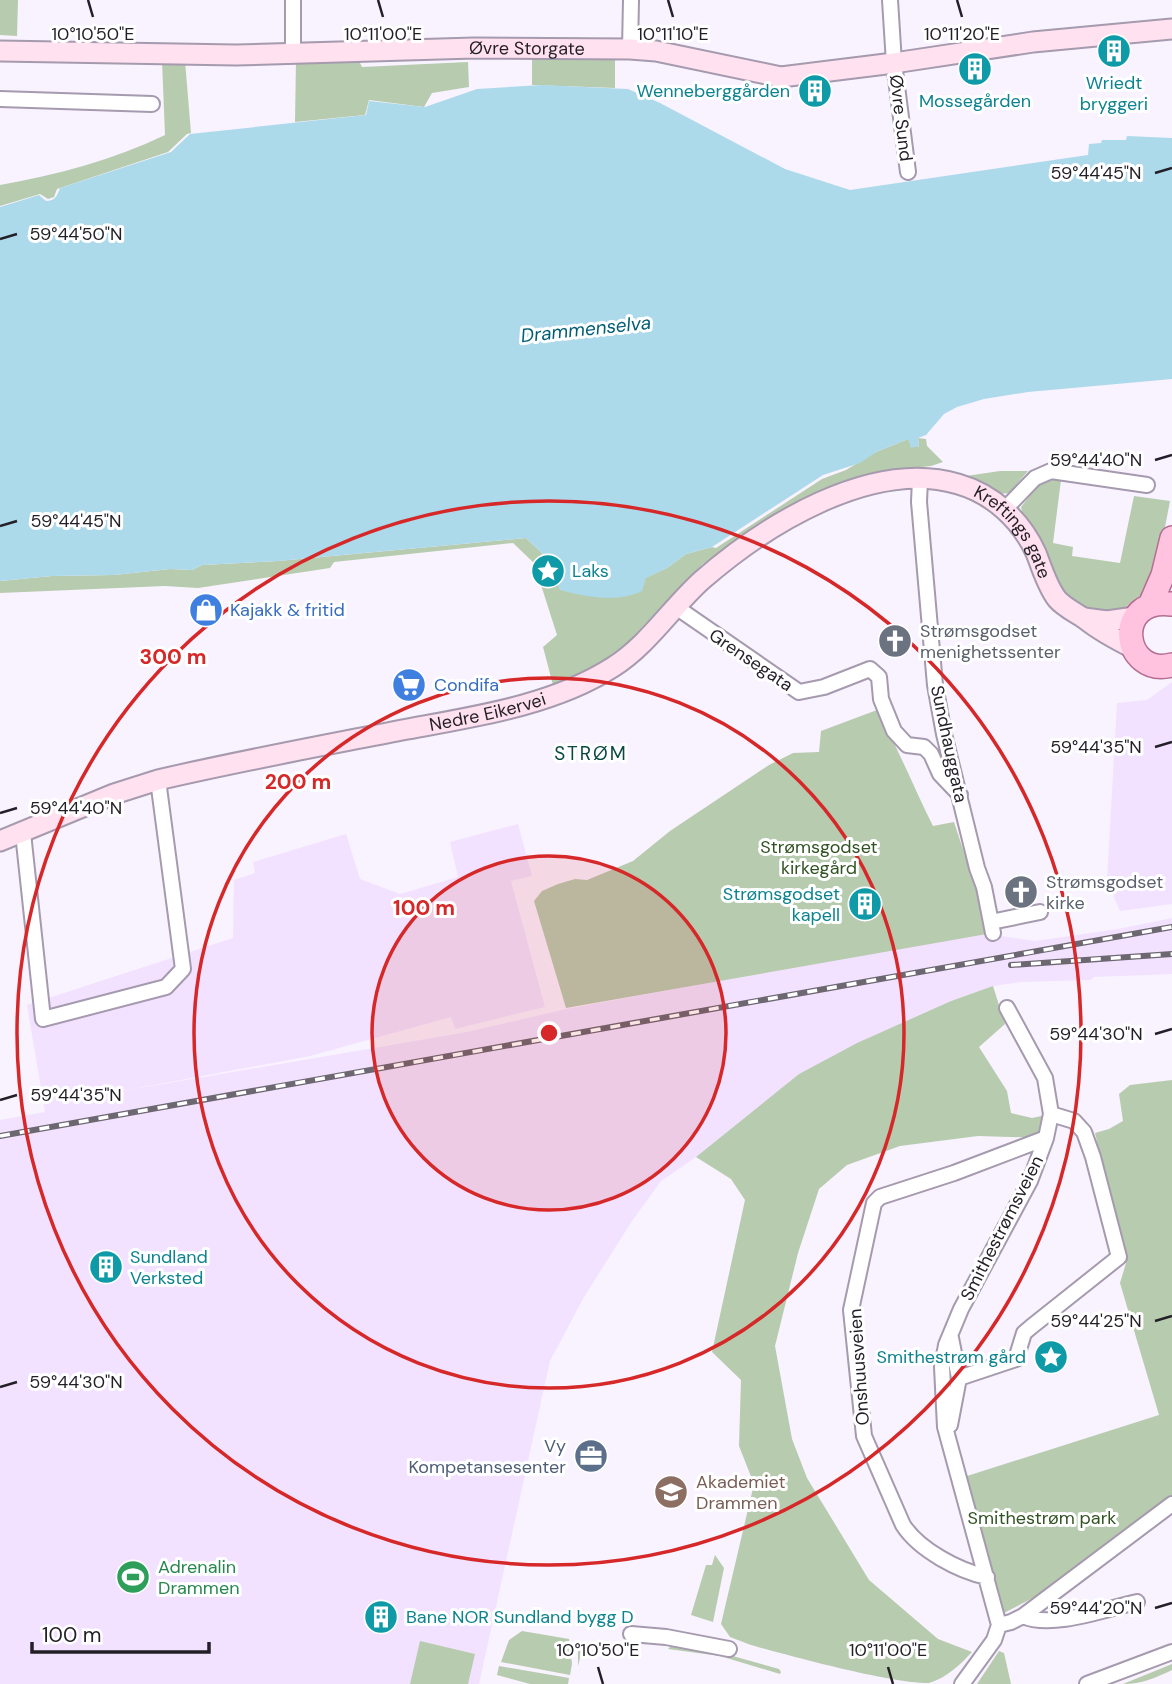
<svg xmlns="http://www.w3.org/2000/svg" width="1172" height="1684" font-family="'DM Sans',sans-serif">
<rect width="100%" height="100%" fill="#f9f2ff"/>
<path fill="#f2e2ff" d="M 1172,682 L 1172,904 L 1120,911 L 1107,881 L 1117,703 L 1147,700 Z
M 518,824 L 532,876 L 511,881 L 545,1007 L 455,1029 L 451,1017 L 310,1056 L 122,1091 L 467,1032 L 566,1009 L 869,953 L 987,934 L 1035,941 L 1118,929 L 1172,918 L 1172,974 L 1094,977 L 1091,980 L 1021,982 L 993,986 L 951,1001 L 857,1043 L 799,1074 L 696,1157 L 661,1181 L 632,1221 L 584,1297 L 550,1361 L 479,1684 L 0,1684 L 0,1120 L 45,1112 L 27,1005 L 233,938 L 234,880 L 255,873 L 253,862 L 346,834 L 360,879 L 400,894 L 458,877 L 450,842 Z"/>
<path fill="#b7cbaf" d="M 0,0 L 18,0 L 17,36 L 0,35 Z
M 532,56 L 615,57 L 615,88 L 532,85 Z
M 358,59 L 362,67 L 468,62 L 469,87 L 432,93 L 424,107 L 369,100 L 365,115 L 295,122 L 296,60 Z
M 162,61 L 185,61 L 191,133 L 187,134 L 168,152 L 57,189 L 54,197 L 48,199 L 40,194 L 0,206 L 0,185 C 56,175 113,160 165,135 Z
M 918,438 L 926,439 L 927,446 L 943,462 L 931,466 L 885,471 L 844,481 L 807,497 L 703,564 L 625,645 L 593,668 L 553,685 L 543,647 L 557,635 L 534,563 L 513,543 L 334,562 L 330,568 L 198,588 L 165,586 L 0,593 L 0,581 L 52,576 L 114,575 L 170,569 L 192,570 L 202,565 L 278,561 L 526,538 L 547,558 L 561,590 L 645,578 L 667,568 L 686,554 L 712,547 L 716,548 L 822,479 L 846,470 L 876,452 L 908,439 L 919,447 Z
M 1000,471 L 1028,471 L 1009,493 L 1000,494 L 966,476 Z
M 1049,479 L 1061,480 L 1053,543 L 1073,547 L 1072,556 L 1120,563 L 1134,496 L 1170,501 L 1156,574 L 1141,595 L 1124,608 L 1102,612 L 1085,610 L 1067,599 L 1023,516 L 1021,507 L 1040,483 Z
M 877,710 C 898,748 914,788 933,826 L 954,822 L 982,907 L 987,934 L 566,1008 L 534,901 L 542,891 L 558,884 L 575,879 L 587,880 L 633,861 L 670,831 L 769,765 L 793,753 L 819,752 L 821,731 Z
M 993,986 L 1005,1024 L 979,1047 L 1007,1091 L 1011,1113 L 1032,1118 L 1051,1114 L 1046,1138 L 978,1136 L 900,1146 L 847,1165 L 819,1189 L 798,1253 L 775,1346 L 792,1439 L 807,1478 L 869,1580 L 938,1639 L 972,1652 C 960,1665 946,1678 929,1683 C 893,1684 790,1656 751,1645 L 730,1637 L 721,1624 L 754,1484 L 739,1446 L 741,1380 L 712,1352 L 745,1200 L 731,1179 L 696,1157 L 799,1074 L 857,1043 L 951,1001 Z
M 1172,1080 L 1172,1499 L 1063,1582 L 1004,1613 L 964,1477 L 1159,1415 L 1120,1283 L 1126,1263 L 1095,1133 L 1109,1129 L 1123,1121 L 1119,1094 L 1130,1085 Z
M 715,1555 L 724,1568 L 713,1622 L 691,1615 L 706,1565 L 712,1565 Z
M 522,1631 L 569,1639 L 572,1664 L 570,1675 L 501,1662 L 509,1640 Z
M 420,1641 L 475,1654 L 468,1684 L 410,1684 Z
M 578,1641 L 604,1644 L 606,1647 L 604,1650 L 583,1646 L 578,1666 Z
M 671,1646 L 722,1653 L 779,1669 L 781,1672 L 780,1674 L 720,1656 L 668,1649 Z
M 999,1651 L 1004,1653 L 1011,1684 L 977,1684 Z
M 1172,1664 L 1172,1670 C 1155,1678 1142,1684 1123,1684 Z
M 499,1666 L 569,1678 L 568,1684 L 530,1684 L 497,1675 Z"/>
<path fill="#addaeb" d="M 542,85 L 628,89 L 660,103 L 785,169 L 850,190 L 1088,155 L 1089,144 L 1101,143 L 1102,140 L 1126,140 L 1127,136 L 1172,138 L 1172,379 L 1028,392 L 984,399 L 957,407 L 944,414 L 926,435 L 918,438 L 919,446 L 911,448 L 908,439 L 876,452 L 860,463 L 823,475 L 712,547 L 686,554 L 667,568 L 646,578 L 642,591 C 618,603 586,597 560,590 L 547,558 L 526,538 L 278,561 L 202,565 L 192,570 L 170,569 L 114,575 L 52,576 L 0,581 L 0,207 L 39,195 L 46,201 C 55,201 57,196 60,188 L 171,152 L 190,134 L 366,115 L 369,101 L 425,107 L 477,89 Z"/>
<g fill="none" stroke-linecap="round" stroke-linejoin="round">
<g stroke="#a59aae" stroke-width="18">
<path id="street" d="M 293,0 L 293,54
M 890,0 L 894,63 L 908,172
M 630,49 L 631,0
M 0,99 L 152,104
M 920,479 L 919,502 L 935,685 L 944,734 L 977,868 L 984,887 L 993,933
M 1004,510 L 1035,478 L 1051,471 L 1147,485
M 676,607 L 799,692 L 824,687 L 870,669 L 879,677 L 881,699 L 894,731 L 907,745 L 924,747 L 931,754 L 940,774 L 960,795
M 23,833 L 43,1019 L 166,987 L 183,969 L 158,780
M 991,922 L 1040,912
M 951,1338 L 959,1378
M 950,1425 L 959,1378 L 1016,1359 L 1024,1333 L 1031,1327 L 1119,1257 L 1093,1157 L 1084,1132 L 1074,1121 L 1051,1114
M 987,1577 C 959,1571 919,1550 903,1525 L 864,1436 L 851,1310 L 874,1203 L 880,1197 L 954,1173 L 1046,1138
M 1023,1616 C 1052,1629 1105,1609 1137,1602
M 999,1625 L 1011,1622 L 1023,1616 L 1172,1504
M 631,1634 L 666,1637 L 729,1649
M 962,1684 L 994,1640 L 999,1625 L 945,1427 L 942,1367 L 946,1345 L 961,1309 L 1030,1181 L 1046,1138 L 1051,1114 L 1045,1078 L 1007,1008
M 1087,1684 L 1172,1652"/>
</g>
<g stroke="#a59aae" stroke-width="23">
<g id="secondary">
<path id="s1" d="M 0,51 L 236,55 L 474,48 L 630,49 L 656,51 L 781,77 L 894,63 L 1033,42 L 1172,29"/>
<path d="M 1084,618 L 1107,621 L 1135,617"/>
<path id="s2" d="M 0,841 L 114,794 L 158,780 C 239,761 321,746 402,730 C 472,717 552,706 613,667 C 648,645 671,608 702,580 C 764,526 871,458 958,484 C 993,494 1021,520 1036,553 C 1042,568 1047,586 1057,599 C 1065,608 1075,612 1085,619 C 1100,631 1115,639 1133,648"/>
</g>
</g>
<g stroke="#b26f91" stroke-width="26">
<path id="primary" d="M 1172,604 C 1112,596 1122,678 1172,665
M 1150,605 L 1163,575 L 1172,538"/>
</g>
<use href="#street" stroke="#fff" stroke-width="14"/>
<use href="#secondary" stroke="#ffe1ef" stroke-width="19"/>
<use href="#primary" stroke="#ffc2df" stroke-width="23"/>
<g stroke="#6c6770" stroke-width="6">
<path id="rail" d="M 1011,965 L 1172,954
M 0,1136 L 1172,927"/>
</g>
<use href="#rail" stroke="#fff" stroke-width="3.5" stroke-dasharray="10" stroke-linecap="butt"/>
</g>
<path fill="none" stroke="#231f27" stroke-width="2.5" d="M 88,0 L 93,17M 378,0 L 383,17M 668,0 L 673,17M 957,0 L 962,17M 1155,173 L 1172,168M 0,239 L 17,234M 1155,460 L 1172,455M 0,526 L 17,521M 1155,747 L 1172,742M 0,813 L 17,808M 1155,1034 L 1172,1029M 0,1100 L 17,1095M 1155,1321 L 1172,1316M 0,1387 L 17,1382M 1155,1608 L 1172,1603M 598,1667 L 603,1684M 888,1667 L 893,1684"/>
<circle cx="549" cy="1033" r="177" fill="#d62828" fill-opacity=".12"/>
<g fill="none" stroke="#d62828" stroke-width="3.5">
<circle cx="549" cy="1033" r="177"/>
<circle cx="549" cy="1033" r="355"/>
<circle cx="549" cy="1033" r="532"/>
</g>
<defs>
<g id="building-disc" transform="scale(1.75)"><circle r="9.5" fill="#0f9aa8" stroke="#fff"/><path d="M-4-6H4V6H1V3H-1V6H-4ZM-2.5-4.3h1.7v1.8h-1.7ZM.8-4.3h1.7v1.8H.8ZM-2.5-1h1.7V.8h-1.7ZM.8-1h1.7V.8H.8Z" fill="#fff"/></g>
<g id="sight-disc" transform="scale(1.75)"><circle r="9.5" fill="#0f9aa8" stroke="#fff"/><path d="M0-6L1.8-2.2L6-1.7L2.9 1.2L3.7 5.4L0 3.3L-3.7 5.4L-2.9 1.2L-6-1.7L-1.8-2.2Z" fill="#fff"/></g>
<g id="shop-disc" transform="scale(1.75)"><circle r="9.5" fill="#3f7fe0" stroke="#fff"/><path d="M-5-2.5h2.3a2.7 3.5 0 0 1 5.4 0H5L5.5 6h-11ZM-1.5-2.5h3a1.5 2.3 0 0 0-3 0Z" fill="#fff"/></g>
<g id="church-disc" transform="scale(1.75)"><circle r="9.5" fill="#6b7280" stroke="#fff"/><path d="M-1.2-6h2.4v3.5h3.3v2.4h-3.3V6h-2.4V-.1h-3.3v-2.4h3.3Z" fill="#fff"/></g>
<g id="supermarket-disc" transform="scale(1.75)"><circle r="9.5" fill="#3f7fe0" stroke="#fff"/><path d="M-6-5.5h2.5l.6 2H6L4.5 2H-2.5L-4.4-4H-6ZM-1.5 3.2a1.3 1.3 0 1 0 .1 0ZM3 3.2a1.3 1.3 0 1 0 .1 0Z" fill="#fff"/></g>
<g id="office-disc" transform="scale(1.75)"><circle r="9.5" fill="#5c6f8a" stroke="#fff"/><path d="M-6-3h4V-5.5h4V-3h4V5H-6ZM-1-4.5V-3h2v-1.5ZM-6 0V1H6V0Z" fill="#fff"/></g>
<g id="school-disc" transform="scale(1.75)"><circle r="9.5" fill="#8d6e63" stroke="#fff"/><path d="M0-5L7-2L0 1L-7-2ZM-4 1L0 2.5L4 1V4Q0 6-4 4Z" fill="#fff"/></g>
<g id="stadium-disc" transform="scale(1.75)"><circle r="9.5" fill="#2e9e5b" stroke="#fff"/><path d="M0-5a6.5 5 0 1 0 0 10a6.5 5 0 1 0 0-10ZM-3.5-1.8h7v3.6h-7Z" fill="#fff"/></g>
</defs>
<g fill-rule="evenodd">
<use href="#building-disc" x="1114" y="51"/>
<use href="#building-disc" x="975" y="69"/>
<use href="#building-disc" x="815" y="91"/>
<use href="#sight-disc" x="548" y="571"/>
<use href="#shop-disc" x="206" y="610"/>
<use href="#church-disc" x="895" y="641"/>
<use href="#supermarket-disc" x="409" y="685"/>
<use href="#church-disc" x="1021" y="892"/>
<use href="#building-disc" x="865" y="904"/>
<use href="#building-disc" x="106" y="1267"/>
<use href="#sight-disc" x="1051" y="1357"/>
<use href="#office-disc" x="591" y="1456"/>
<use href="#school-disc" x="671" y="1492"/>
<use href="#stadium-disc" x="133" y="1577"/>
<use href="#building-disc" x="381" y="1617"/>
</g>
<g text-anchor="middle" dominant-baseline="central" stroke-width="6" stroke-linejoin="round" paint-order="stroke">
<g font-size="18" fill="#231f27" stroke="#fff">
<text stroke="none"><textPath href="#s1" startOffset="527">Øvre Storgate</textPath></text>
<text transform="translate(901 118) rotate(83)">Øvre Sund</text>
<text stroke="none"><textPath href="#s2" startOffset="1125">Kreftings gate</textPath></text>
<text transform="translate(751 660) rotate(34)">Grensegata</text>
<text stroke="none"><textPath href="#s2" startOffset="506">Nedre Eikervei</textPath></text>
<text transform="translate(949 744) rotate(78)">Sundhauggata</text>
<text transform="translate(1002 1228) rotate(-63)">Smithestrømsveien</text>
<text transform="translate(859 1367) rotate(-94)">Onshuusveien</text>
</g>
<g font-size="18" fill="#0d838f" stroke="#fff" text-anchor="end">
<text x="1114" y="83" text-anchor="middle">Wriedt<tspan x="1114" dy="21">bryggeri</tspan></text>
<text x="790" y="91">Wenneberggården</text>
<text x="975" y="101" text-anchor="middle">Mossegården</text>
<text x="572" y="571" text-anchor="start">Laks</text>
<text x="840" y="894">Strømsgodset<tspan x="840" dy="21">kapell</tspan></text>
<text x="130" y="1257" text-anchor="start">Sundland<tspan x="130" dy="21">Verksted</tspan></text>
<text x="1026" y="1357">Smithestrøm gård</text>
<text x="406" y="1617" text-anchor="start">Bane NOR Sundland bygg D</text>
</g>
<g font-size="18" fill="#366cbe" stroke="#fff" text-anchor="start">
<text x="230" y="610">Kajakk &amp; fritid</text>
<text x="434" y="685">Condifa</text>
</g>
<g font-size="18" fill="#5b616d" stroke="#fff" text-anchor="start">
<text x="920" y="631">Strømsgodset<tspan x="920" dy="21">menighetssenter</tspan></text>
<text x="1046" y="882">Strømsgodset<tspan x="1046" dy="21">kirke</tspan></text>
</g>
<g font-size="18" fill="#315222" stroke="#fff">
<text x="819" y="847">Strømsgodset<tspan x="819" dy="21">kirkegård</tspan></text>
<text x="1042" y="1518">Smithestrøm park</text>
</g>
<g font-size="18" fill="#4e5e75" stroke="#fff" text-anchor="end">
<text x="566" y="1446">Vy<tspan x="566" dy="21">Kompetansesenter</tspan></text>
</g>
<g font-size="18" fill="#785e54" stroke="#fff" text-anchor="start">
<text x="696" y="1482">Akademiet<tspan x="696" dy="21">Drammen</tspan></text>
</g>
<g font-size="18" fill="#27864d" stroke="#fff" text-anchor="start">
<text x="158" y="1567">Adrenalin<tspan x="158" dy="21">Drammen</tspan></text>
</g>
<g font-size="19" font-style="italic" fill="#025e76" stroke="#fff">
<text transform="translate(586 329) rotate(-6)">Drammenselva</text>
</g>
<g font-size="19" letter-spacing="2" fill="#0a4943" stroke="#fff">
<text x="591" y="753">STRØM</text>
</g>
</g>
<g font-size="18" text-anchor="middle" fill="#231f27" stroke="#fff" stroke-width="6" stroke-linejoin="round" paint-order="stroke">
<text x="93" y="40">10°10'50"E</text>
<text x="383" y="40">10°11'00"E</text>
<text x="673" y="40">10°11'10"E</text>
<text x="962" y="40">10°11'20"E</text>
<text x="1096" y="179">59°44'45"N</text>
<text x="76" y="240">59°44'50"N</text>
<text x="1096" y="466">59°44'40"N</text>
<text x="76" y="527">59°44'45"N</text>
<text x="1096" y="753">59°44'35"N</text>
<text x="76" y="814">59°44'40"N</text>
<text x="1096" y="1040">59°44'30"N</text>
<text x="76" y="1101">59°44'35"N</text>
<text x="1096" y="1327">59°44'25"N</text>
<text x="76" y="1388">59°44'30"N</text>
<text x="1096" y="1614">59°44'20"N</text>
<text x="598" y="1656">10°10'50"E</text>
<text x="888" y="1656">10°11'00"E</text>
</g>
<circle cx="549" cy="1033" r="10" fill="#d62828" stroke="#fff" stroke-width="3.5"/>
<g font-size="21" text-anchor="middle" font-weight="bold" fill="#d62828" stroke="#fff" stroke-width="6" stroke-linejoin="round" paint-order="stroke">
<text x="173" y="664">300 m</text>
<text x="298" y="789">200 m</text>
<text x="424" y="915">100 m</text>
</g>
<path d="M32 1642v10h177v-10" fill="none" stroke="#231f27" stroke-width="3.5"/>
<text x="42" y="1642" font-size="21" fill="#231f27" stroke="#ffffff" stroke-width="5" paint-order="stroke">100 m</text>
</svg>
